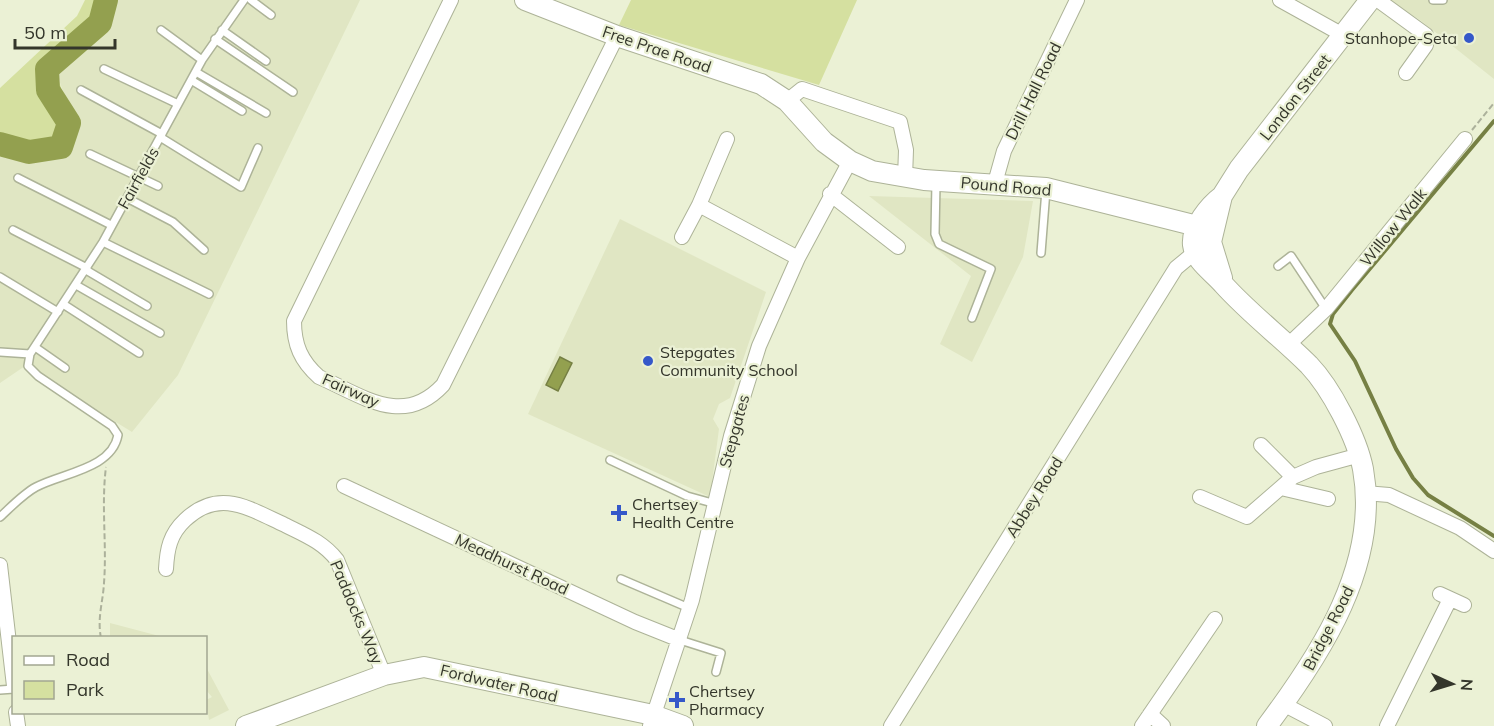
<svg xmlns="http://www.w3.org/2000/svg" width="1494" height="726" font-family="Mulish,sans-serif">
<rect width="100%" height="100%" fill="#ebf1d5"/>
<path fill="#e0e6c3" d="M 109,0 L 360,0 L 178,375 L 132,432 L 25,366 L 0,383 L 0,150 L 22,156 L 59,155 L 67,103 L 57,74 L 107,27 Z
M 1388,0 L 1494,0 L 1494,79 L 1420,20 Z
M 869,196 L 1033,201 L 1023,257 L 972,362 L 940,344 L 971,276 Z
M 620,219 L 766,292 L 730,398 L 719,404 L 713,419 L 719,429 L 710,497 L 528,414 Z
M 110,623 L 163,637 L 110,637 Z
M 206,667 L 229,710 L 209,720 L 206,700 L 212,697 L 206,690 Z"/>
<path fill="#d5e0a0" d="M 85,0 L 109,0 L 107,27 L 57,74 L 75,135 L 59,155 L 22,156 L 0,150 L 0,88 L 77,16 Z
M 631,0 L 857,0 L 819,85 L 619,25 Z"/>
<path fill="#93a04f" stroke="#768044" stroke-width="1.5" d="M 560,357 L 572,363 L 558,391 L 546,385 Z"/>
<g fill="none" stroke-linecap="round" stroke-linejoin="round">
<path stroke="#768044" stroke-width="4" d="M 1494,121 L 1352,290 L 1333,314 L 1330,324 L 1355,361 L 1396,449 L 1413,478 L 1428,495 L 1494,536"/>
<path stroke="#93a04f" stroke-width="24" d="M 0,144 L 29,152 L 61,147 L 69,123 L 48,90 L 47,69 L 100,23 L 106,0"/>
<g stroke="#adb398" stroke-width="10">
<path id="lane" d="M 251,0 L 271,15
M 1433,0 L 1443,0
M 161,30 L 202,60
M 222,30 L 266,61
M 215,39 L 293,92
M 104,69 L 178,104
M 196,72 L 266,113
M 191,80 L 242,111
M 81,90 L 162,134
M 160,137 L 241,187 L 258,148
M 90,154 L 158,186
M 18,178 L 111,225
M 936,183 L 935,234 L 939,244 L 991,269 L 972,318
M 127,198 L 173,222 L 204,250
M 13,230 L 87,268
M 103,242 L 209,294
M 1041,253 L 1046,190
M 1278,266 L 1291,256 L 1326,309
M 86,270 L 147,306
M 0,277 L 58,312
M 76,285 L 160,333
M 63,304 L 139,353
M 35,347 L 65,368
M 0,352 L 30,354
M 610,460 L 687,496 L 716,504
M 0,517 C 11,507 23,494 36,487 C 62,473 112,469 118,435 L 112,426 L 38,376 L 28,366 L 30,354 L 103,242 L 202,60 L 244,0
M 621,579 L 689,608
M 680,640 L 721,653 L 716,672
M 0,690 L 14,689"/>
</g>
<g stroke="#adb398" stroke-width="16">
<path id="street" d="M 451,0 L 294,321 C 294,345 301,361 319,377 C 363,396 403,428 443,385 L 617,36
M 1280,0 L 1343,35
M 1378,0 L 1426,35 L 1426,45 L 1406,73
M 787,101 L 802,89 L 900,122 L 906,150 L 905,178
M 995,183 L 1004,151 L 1077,0
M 830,194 L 898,247
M 699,205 L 798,258
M 682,237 L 699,205 L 727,139
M 1287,346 L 1326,309 L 1465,139
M 1261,445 L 1293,477
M 344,486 L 635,622 L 680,640
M 1281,488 L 1328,499
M 1365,493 L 1389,495 L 1460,528 L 1494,551
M 1200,497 L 1247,517 L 1293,477 L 1316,467 L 1360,455
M 0,565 L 14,686
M 166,569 C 167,549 170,534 185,520 C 219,488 248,508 285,525 C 305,535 323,542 337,560 L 384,675
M 1440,594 L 1464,605
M 1283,704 L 1325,726
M 16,712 L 18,726
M 1150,714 L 1163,726
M 650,726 L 692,600 L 731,436 L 759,346 L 798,258 L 850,161
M 891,726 L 1176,268 L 1200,248
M 1142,726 L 1215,619
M 1387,726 L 1450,599"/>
</g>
<g stroke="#adb398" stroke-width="22">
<path id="secondary" d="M 525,0 L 617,36 L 761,84 L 787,101 L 824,142 L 850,161 L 872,171 L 924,180 L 1046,188 L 1213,230
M 1222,196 C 1210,205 1191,227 1193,245 C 1195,261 1214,273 1223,284 C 1250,314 1281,337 1309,365 C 1331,388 1357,438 1363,469 C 1380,564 1321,654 1267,726
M 1222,278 L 1211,242 L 1222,196 L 1239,169 L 1370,0
M 246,726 L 384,675 L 424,667 L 653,715 L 683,726"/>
</g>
<path stroke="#acb19b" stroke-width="2" stroke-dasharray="6 3" stroke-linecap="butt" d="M 1472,130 L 1494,103
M 101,638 C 97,618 103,602 104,583 C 107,544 101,506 106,467"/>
<use href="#lane" stroke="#fff" stroke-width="7"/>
<use href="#street" stroke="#fff" stroke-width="14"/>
<use href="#secondary" stroke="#fff" stroke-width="20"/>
</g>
<g fill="#3558c9" stroke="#ebf1d5" stroke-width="2">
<circle cx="1469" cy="38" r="6"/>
<circle cx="648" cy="361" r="6"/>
<path d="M616 504h6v6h6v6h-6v6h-6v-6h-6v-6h6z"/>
<path d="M674 691h6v6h6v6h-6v6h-6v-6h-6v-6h6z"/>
</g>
<g text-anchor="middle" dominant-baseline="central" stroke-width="4.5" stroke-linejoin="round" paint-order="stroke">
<g font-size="16" fill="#34362b" stroke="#ebf1d5" text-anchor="start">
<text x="1457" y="38" text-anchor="end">Stanhope-Seta</text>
<text x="660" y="352">Stepgates<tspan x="660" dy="18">Community School</tspan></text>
<text x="632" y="504">Chertsey<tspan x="632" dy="18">Health Centre</tspan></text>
<text x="689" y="691">Chertsey<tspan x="689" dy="18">Pharmacy</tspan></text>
</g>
<g font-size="16" fill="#34362b" stroke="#ebf1d5">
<text transform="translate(657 49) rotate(19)">Free Prae Road</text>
<text transform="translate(1033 91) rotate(-64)">Drill Hall Road</text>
<text transform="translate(1295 97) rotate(-52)">London Street</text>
<text transform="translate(138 178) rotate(-61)">Fairfields</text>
<text transform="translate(1006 186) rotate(5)">Pound Road</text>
<text transform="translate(1393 227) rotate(-51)">Willow Walk</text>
<text transform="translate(351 390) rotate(24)">Fairway</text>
<text transform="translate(734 431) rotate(-75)">Stepgates</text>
<text transform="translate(1034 497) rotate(-58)">Abbey Road</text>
<text transform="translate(512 564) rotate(25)">Meadhurst Road</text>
<text transform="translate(357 612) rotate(67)">Paddocks Way</text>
<text transform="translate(1328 628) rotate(-63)">Bridge Road</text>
<text transform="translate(499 683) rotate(13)">Fordwater Road</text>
</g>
</g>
<rect x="12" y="636" width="195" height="78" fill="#ebf1d5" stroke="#a2a691" stroke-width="1.5"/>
<rect x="24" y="656" width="30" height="9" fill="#ffffff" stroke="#a2a691" stroke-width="1.5"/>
<text x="66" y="666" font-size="18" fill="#34362b">Road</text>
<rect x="24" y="681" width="30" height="18" fill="#d5e0a0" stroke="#a2a691" stroke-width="1.5"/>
<text x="66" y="696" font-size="18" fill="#34362b">Park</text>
<g transform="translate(1452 684) rotate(94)" stroke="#ebf1d5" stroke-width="4.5" paint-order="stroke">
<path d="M0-4.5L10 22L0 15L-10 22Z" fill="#34362b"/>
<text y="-9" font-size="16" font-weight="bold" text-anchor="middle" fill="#34362b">N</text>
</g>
<path d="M15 39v9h100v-9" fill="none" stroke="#34362b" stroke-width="3"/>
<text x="24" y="39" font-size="18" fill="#34362b" stroke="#ebf1d5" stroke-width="4.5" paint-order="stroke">50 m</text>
</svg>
